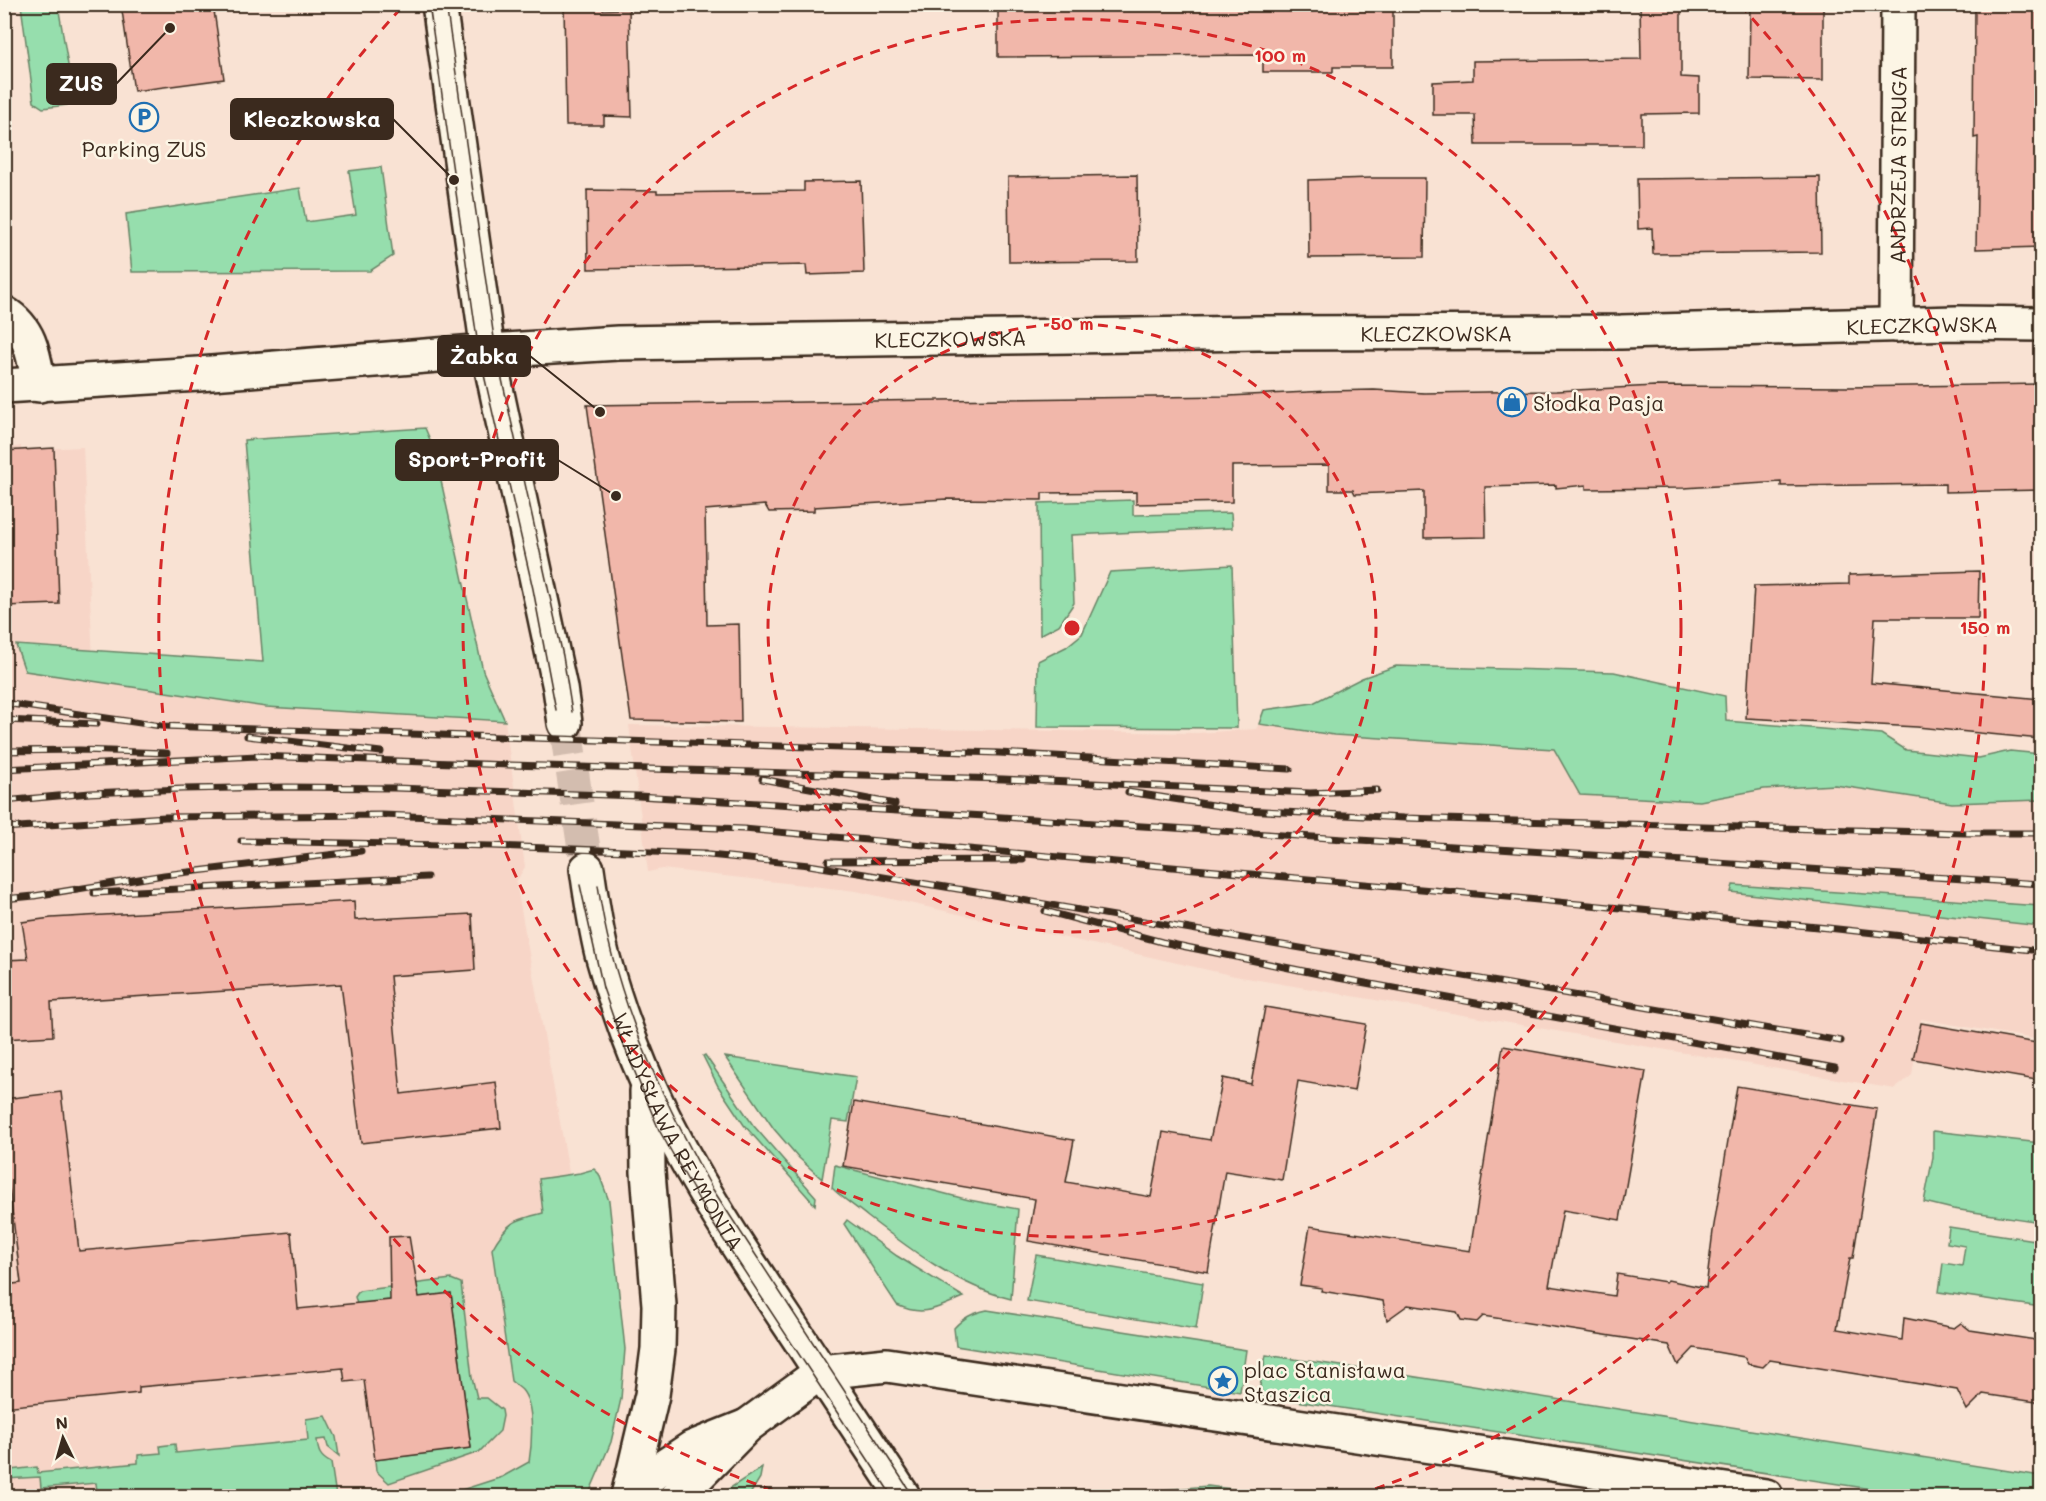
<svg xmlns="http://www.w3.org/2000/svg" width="2046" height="1501" font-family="Mali,sans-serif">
<rect width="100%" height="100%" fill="#f9e2d3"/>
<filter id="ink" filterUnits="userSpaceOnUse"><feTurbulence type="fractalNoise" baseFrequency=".0167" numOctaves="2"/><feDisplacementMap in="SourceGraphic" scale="12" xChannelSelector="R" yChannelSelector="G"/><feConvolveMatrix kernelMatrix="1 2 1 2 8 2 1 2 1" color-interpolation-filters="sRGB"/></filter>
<g filter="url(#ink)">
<path fill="#f7d5c7" d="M 21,446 L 21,450 L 83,447 L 94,682 L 266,707 L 505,721 L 525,867 L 516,882 L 568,1166 L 605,1454 L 585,1496 L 5,1496 L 5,449 Z
M 1259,724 L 1334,735 L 1554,749 L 1580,795 L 1700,801 L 1764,789 L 1835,785 L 1952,803 L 2041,800 L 2041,1040 L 1921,1019 L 1912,1075 L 1895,1089 L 1235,976 L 856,891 L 662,869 L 648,872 L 629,725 L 1197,733 L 1256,729 Z"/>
<path fill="#96dead" stroke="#688466" stroke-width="1.5" d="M 21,5 L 58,5 L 73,95 L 67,105 L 43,108 L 34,102 Z
M 381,167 L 393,256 L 370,271 L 132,272 L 126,214 L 300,188 L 306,222 L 356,215 L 349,171 Z
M 425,428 L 434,449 L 483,671 L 505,721 L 266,707 L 25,671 L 16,645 L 263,662 L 244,440 Z
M 1133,500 L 1133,515 L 1231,513 L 1232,528 L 1071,535 L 1074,603 L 1059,625 L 1040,635 L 1039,503 Z
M 1232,565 L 1237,728 L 1037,727 L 1038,661 L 1066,647 L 1082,634 L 1110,572 Z
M 1396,666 L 1614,672 L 1725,696 L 1726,721 L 1881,734 L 1906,750 L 1979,758 L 2010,751 L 2041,754 L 2041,800 L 1952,803 L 1835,785 L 1764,789 L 1700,801 L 1580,795 L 1554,749 L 1334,735 L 1259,724 L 1264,710 L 1313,703 L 1362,678 Z
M 1733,885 L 2041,906 L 2041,926 L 1731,892 Z
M 705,1055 L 753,1125 L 816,1197 L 815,1205 L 744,1125 L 718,1086 L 703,1056 Z
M 725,1057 L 856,1077 L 848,1122 L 832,1120 L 822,1179 L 799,1158 L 774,1129 Z
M 1933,1131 L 2041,1143 L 2041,1222 L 1953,1209 L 1924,1202 L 1933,1157 Z
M 835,1165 L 969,1200 L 1018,1209 L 1011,1299 C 958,1286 911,1250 868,1217 C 856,1207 843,1199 832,1188 Z
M 594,1169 L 599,1174 L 609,1201 L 625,1349 L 621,1399 L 611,1442 L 588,1496 L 443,1496 L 502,1477 L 529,1462 C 532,1444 535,1405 522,1390 C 519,1387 514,1384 511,1381 L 492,1249 C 507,1222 514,1220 543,1213 L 539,1179 L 580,1173 Z
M 847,1220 L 897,1256 L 964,1297 C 938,1307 925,1318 897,1305 L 844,1224 Z
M 1949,1227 L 2041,1241 L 2041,1307 L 1939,1292 L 1943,1263 L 1962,1266 L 1965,1246 L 1947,1243 Z
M 1036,1255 L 1203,1283 L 1196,1329 L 1027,1301 Z
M 451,1279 L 461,1283 L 472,1377 L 477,1398 L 487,1398 L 502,1410 L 503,1416 L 500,1431 L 479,1452 L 389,1483 L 376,1471 L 375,1460 L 471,1447 L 451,1293 L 357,1304 L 355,1297 L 359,1291 Z
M 987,1310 L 1246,1350 L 1240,1392 L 956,1346 L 954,1328 C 964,1317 973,1313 987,1310 Z
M 1266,1355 L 1410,1376 L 2041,1476 L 2041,1496 L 1917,1496 L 1263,1396 L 1260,1386 Z
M 326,1416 L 336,1437 L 339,1456 L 328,1447 L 326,1439 L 317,1440 C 318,1452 320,1457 331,1463 L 336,1496 L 150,1496 L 149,1493 L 123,1496 L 122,1489 L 97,1491 L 96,1483 L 41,1488 L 40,1477 L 5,1479 L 5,1474 L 9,1474 L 10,1470 L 37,1467 L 38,1473 L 138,1463 L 138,1455 L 161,1453 L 160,1446 L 175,1444 L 176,1453 L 308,1440 L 306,1419 Z
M 762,1467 L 760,1478 L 749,1496 L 718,1496 Z
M 1208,1486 L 1287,1496 L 1119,1496 L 1138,1492 Z"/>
<path fill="#f1b7aa" stroke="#3b2a1e" stroke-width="1.5" d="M 121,4 L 213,4 L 224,79 L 134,91 Z
M 564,4 L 603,4 L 603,10 L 629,9 L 632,117 L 604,116 L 604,125 L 566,125 Z
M 998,4 L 1393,4 L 1393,67 L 1333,67 L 1333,72 L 1263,72 L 1263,55 L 998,57 Z
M 1640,4 L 1681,4 L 1681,77 L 1699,78 L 1699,113 L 1642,114 L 1642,145 L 1476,145 L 1475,115 L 1433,115 L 1433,82 L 1473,80 L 1473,61 L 1641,59 Z
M 1750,4 L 1823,4 L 1823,80 L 1749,79 Z
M 1975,4 L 2042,4 L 2042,247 L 1976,249 L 1978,137 L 1974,138 Z
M 1137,175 L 1138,261 L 1009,262 L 1008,177 Z
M 1820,177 L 1821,252 L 1653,254 L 1652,228 L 1638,229 L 1637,179 Z
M 1371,178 L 1425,178 L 1424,257 L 1309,258 L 1308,180 Z
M 861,181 L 864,273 L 807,275 L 806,265 L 588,269 L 587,190 L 657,191 L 657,193 L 804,191 L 804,182 Z
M 2042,384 L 2042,490 L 1945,492 L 1945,484 L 1781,486 L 1781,482 L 1684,488 L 1586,489 L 1586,485 L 1556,488 L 1556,485 L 1485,487 L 1486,537 L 1424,538 L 1424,491 L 1355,494 L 1353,490 L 1329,490 L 1329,465 L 1232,466 L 1232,502 L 1136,504 L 1136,492 L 1042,493 L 1042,500 L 947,499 L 814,507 L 814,511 L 769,512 L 765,505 L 705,510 L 707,625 L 739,624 L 741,722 L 631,720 L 587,405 L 1229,396 L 1328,391 L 1374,390 L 1424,393 L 1556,391 L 1655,386 L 1848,387 Z
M 54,448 L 59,604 L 4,606 L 4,451 Z
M 1979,571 L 1978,618 L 1875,618 L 1871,683 L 2042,699 L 2042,739 L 1917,727 L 1746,718 L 1754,586 L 1849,584 L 1849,575 Z
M 354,901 L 355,920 L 472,914 L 475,970 L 390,976 L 401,1094 L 496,1082 L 501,1128 L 361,1143 L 341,984 L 51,1002 L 53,1036 L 4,1039 L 4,960 L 28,959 L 22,922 L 51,918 Z
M 1265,1007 L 1366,1024 L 1354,1091 L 1298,1081 L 1282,1180 L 1225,1171 L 1208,1272 L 1028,1241 L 1035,1199 L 843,1166 L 854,1102 L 1074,1140 L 1066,1182 L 1151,1197 L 1163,1132 L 1210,1140 L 1223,1078 L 1251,1084 Z
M 1921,1023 L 2042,1044 L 2042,1081 L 1913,1059 Z
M 1503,1046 L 1646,1071 L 1620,1220 L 1563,1210 L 1549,1286 L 1614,1296 L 1617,1274 L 1666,1282 L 1668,1280 L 1706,1288 L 1713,1231 L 1737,1086 L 1877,1109 L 1853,1258 L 1850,1258 L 1837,1329 L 1902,1340 L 1904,1318 L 1954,1328 L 1961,1323 L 1970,1330 L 2042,1341 L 2042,1403 L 1983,1394 L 1967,1410 L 1957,1390 L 1770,1360 L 1763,1367 L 1748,1364 L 1744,1357 L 1694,1348 L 1678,1365 L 1669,1345 L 1483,1316 L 1477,1322 L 1461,1320 L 1457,1312 L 1408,1305 L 1387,1320 L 1383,1301 L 1321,1291 L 1322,1288 L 1300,1285 L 1310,1226 L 1470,1251 Z
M 61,1092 L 79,1251 L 291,1232 L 298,1309 L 390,1300 L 389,1237 L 409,1236 L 419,1297 L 451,1293 L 471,1448 L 375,1460 L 364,1380 L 345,1382 L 343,1368 L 139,1387 L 139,1393 L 4,1407 L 4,1285 L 21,1283 L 4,1146 L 4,1099 Z"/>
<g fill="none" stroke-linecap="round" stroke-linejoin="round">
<path stroke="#d3bdaf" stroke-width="33" stroke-dasharray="33 16" stroke-linecap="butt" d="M 565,723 L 587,869"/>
<g stroke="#3b2a1e" stroke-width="38">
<g id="minor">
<path d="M 4,313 C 31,329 34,357 39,385"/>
<path id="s1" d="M 1896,325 L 1898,4"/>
<path id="s2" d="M 4,386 L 199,374 L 488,351 L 618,343 L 1258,333 L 1621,332 L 1956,323 L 2042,324"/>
</g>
</g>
<g stroke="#3b2a1e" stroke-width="38">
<path id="tertiary" d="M 628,1495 L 656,1472 L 692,1448 L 747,1426
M 903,1496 L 821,1372 L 887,1365 L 1766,1496"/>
</g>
<g stroke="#3b2a1e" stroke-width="38">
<g id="secondary">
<path d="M 439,4 L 488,351 L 560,688 L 565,723"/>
<path id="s3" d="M 587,869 C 591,897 595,926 602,954 C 617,1009 638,1065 663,1116 C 708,1206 766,1288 821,1372 L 747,1426 L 678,1496"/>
<path d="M 628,1496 L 652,1395 L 658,1349 L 659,1305 L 648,1172 L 647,1091"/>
</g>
</g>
<use href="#minor" stroke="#fcf5e5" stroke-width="33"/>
<use href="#tertiary" stroke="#fcf5e5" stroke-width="33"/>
<use href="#secondary" stroke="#fcf5e5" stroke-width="33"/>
<path stroke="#3b2a1e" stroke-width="1.5" d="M 429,4 L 479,353 L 533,589 L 556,710
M 446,4 L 496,352 L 563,656 L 572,712
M 580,885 L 603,988 L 619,1034 L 659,1130 L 710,1219 L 892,1496
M 598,885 C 613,994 659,1093 712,1188 L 913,1496"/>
<g stroke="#3b2a1e" stroke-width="7">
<path id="rail" d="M 4,703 L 161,726 L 999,753 L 1290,769
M 4,720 L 97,724
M 247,736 L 381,752
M 4,751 L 80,750 L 167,753
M 4,769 L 257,756 L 510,765 L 1003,779 L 1310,793 L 1377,790
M 762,779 L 895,804
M 1128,792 L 1245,810 L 1404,818 L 1964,833 L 2042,833
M 4,801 L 90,793 L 182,789 L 287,787 L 394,788 L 638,796 L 1002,817 L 2042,884
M 4,828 L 165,817 L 382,815 L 744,829 L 1455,892 L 1828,928 L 2042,951
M 241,841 L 492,846 L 705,854
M 699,854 L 809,865 L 964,890 L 1841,1041
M 828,861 L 1023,860
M 94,893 L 427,877
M 4,899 L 34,896 L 164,875 L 361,851
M 1045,911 L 1162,942 L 1338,978 L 1835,1068"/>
</g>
<use href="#rail" stroke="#fcf5e5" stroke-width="4.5" stroke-dasharray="14" stroke-linecap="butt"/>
</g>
</g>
<g fill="none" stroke="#d62828" stroke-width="3" stroke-dasharray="10 8">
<circle cx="1072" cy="628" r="304"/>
<circle cx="1072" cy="628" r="609"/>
<path d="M790 1496A913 913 0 0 1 404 5M1740 5A913 913 0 0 1 1354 1496"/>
</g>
<defs>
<g id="parking-ring" transform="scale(1.5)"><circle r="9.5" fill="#fcf5e5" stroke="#1f6fb2" stroke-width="1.5"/><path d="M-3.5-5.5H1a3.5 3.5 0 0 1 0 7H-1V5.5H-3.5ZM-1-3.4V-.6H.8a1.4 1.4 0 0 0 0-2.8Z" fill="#1f6fb2"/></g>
<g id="shop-ring" transform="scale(1.5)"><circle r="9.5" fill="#fcf5e5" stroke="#1f6fb2" stroke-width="1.5"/><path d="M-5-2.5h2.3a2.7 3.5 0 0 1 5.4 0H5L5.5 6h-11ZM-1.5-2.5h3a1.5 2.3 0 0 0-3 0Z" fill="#1f6fb2"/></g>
<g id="sight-ring" transform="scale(1.5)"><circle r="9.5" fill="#fcf5e5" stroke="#1f6fb2" stroke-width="1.5"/><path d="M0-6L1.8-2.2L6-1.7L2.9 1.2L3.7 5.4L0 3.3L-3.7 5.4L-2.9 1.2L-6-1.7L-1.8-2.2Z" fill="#1f6fb2"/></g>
</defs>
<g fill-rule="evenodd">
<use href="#parking-ring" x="144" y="117"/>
<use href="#shop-ring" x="1512" y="402"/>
<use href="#sight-ring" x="1223" y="1381"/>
</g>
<g text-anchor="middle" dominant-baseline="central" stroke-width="5" stroke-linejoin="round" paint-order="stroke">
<g font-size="21" fill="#3b2a1e" stroke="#fcf5e5" text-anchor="start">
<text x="144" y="148" text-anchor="middle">Parking ZUS</text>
<text x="1533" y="402">Słodka Pasja</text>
<text x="1244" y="1369">plac Stanisława<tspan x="1244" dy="24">Staszica</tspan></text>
</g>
<g font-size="21" fill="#3b2a1e" stroke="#fcf5e5">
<text stroke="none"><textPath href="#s1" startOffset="160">ANDRZEJA STRUGA</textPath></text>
<text stroke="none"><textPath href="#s2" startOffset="1920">KLECZKOWSKA</textPath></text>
<text stroke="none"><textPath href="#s2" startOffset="1434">KLECZKOWSKA</textPath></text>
<text stroke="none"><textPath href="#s2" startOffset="948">KLECZKOWSKA</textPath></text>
<text stroke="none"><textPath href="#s3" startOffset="280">WŁADYSŁAWA REYMONTA</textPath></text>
</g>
</g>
<circle cx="1072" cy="628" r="9" fill="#d62828" stroke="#fcf5e5" stroke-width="3"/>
<g font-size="18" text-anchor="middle" font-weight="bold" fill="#d62828" stroke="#fcf5e5" stroke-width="5" stroke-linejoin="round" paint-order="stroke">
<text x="1280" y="62">100 m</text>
<text x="1072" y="330">50 m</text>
<text x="1985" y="634">150 m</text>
</g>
<path fill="none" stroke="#3b2a1e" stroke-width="2" d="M170 28L116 84M454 180L393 119M600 412L530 356M616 496L558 460"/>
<g fill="#3b2a1e" stroke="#fcf5e5" stroke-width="2">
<circle cx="170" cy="28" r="6"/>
<circle cx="454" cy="180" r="6"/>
<circle cx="600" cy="412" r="6"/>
<circle cx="616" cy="496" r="6"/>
</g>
<g fill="#3b2a1e" stroke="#3b2a1e" stroke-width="2">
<rect x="47" y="64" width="69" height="40" rx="6"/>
<rect x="231" y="99" width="162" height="40" rx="6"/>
<rect x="438" y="336" width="92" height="40" rx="6"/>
<rect x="396" y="440" width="162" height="40" rx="6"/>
</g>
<g font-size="22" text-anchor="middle" font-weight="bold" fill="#fff">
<text x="81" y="91">ZUS</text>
<text x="312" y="127">Kleczkowska</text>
<text x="484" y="364">Żabka</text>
<text x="477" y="467">Sport-Profit</text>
</g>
<rect width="2046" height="1501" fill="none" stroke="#fcf5e5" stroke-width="24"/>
<rect x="12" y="12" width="2022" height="1477" fill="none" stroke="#3b2a1e" stroke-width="2" filter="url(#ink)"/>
<g transform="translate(63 1438) rotate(355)" stroke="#fcf5e5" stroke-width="4.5" paint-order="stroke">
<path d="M0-4.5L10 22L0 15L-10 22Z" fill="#3b2a1e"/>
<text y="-9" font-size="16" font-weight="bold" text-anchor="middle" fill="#3b2a1e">N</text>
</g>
</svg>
